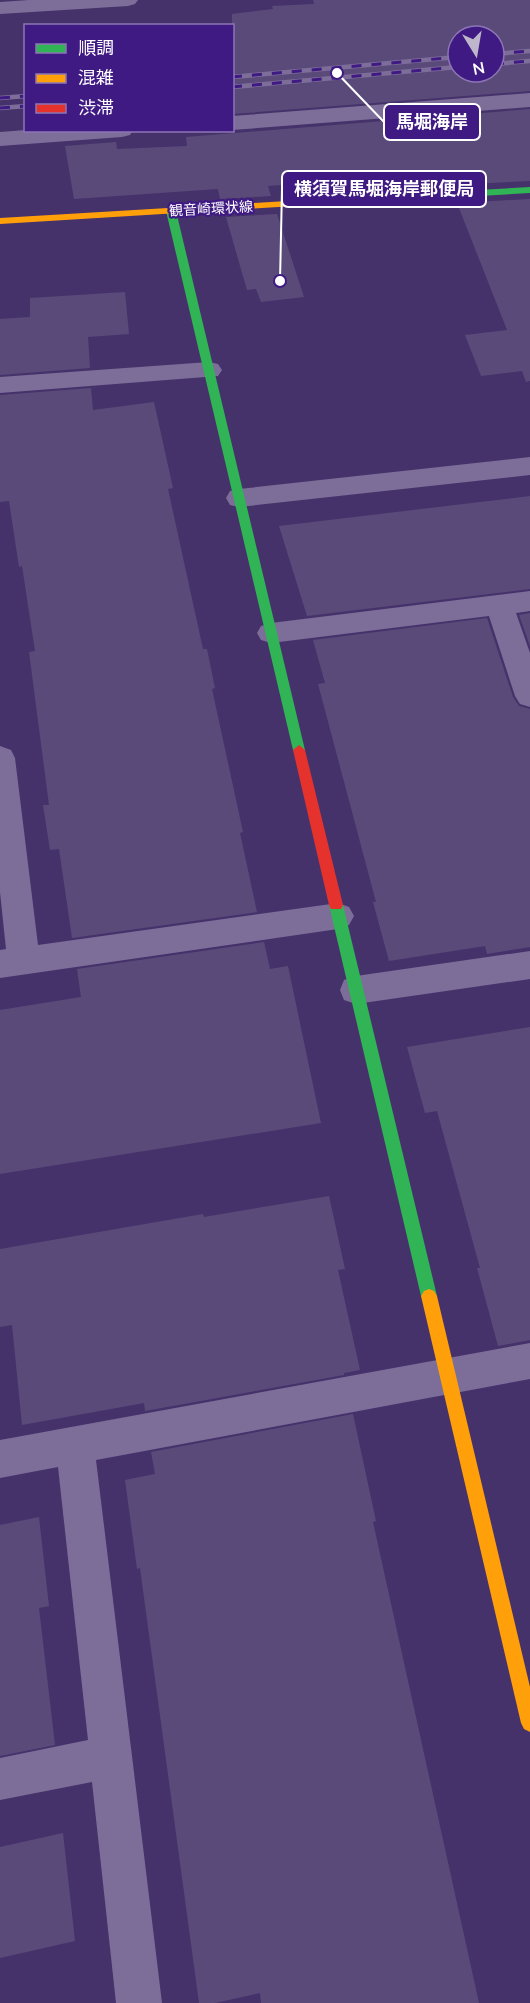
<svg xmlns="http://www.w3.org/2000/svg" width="530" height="2003" font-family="'Nunito Sans','Noto Sans JP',sans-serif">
<rect width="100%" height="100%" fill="#46326b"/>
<path fill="#5a4a79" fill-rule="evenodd" d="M 313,0 L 530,0 L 530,91 L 232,114 L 232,14 L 273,9 L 272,6 L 314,4 ZM 458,36 L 494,36 L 494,72 L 458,72 Z
M 530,109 L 530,181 L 450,185 L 446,174 L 268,186 L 271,196 L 220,199 L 218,189 L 74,199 L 65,146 L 116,142 L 117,149 L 187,146 L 186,137 Z
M 530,199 L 530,381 L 526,382 L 522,371 L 481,376 L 465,335 L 507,330 L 457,203 Z
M 277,214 L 304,297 L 261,302 L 256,289 L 247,290 L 226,217 Z
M 125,292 L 129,334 L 88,337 L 90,368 L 0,375 L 0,319 L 30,317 L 30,298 Z
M 91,388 L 93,410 L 154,402 L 173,488 L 168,489 L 203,649 L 207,649 L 215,688 L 212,689 L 243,832 L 240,833 L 257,912 L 72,938 L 59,849 L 50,850 L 43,805 L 49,805 L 29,652 L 35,651 L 22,566 L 19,567 L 9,501 L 0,502 L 0,395 Z
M 530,496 L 530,589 L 307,616 L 279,526 Z
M 530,613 L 530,646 L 519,615 Z
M 487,618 L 513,697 L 519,706 L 530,709 L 530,947 L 487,954 L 485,946 L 389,961 L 373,902 L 376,902 L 318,684 L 325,683 L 313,640 Z
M 264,942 L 270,969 L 288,966 L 321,1123 L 0,1174 L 0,1010 L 81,997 L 77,969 Z
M 530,1027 L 530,1340 L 498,1346 L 477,1268 L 480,1268 L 437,1111 L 425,1113 L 407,1047 Z
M 329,1196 L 345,1269 L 338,1270 L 360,1370 L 344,1373 L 344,1375 L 145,1411 L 144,1403 L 22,1425 L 12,1325 L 0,1327 L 0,1249 L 203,1214 L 204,1217 Z
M 353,1414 L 376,1521 L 373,1522 L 479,2003 L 261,2003 L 260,1993 L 215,2003 L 199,2003 L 140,1568 L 137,1569 L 125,1480 L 155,1474 L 151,1452 Z
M 39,1517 L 49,1606 L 39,1608 L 55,1745 L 0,1756 L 0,1525 Z
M 63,1833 L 75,1941 L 0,1958 L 0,1847 Z"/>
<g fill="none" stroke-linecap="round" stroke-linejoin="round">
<path fill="#7d6e99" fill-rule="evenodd" d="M 29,0 L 138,0 L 135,4 L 128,6 L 0,14 L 0,2 Z
M 530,93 L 530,107 L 232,130 L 232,116 Z
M 26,130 L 133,130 L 130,135 L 122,137 L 0,146 L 0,132 Z
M 209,362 L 218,364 L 222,370 L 218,376 L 0,393 L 0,377 Z
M 530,457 L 530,475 L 239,507 L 230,505 L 226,498 L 230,491 L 239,489 Z
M 530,591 L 530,611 L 516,613 L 530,653 L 530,707 L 520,704 L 515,696 L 489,616 L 271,643 L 261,640 L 257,633 L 261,626 L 271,623 Z
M 0,746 L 11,750 L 15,758 L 38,945 L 338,903 L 349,907 L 354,916 L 349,925 L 338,929 L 0,978 L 0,950 L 6,949 L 0,892 Z
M 530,951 L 530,979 L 356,1004 L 344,1000 L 340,990 L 344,980 L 356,976 Z
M 530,1343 L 530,1379 L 96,1460 L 162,2003 L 116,2003 L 92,1782 L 0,1800 L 0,1758 L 88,1740 L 58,1467 L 0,1478 L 0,1440 Z"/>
<path fill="#30b455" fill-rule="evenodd" d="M 530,187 L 530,193 L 389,201 L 384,198 L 389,195 Z
M 171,208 L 176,211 L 305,750 L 299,755 L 293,750 L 166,211 Z
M 336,900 L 341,901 L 343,905 L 437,1296 L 434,1301 L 429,1303 L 424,1301 L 421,1296 L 329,905 L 331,901 Z"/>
<path fill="#ff9f0a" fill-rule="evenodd" d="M 389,195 L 394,198 L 392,200 L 0,224 L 0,218 Z
M 429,1289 L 434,1291 L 437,1296 L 530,1687 L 530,1732 L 524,1729 L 521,1723 L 421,1296 L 424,1291 Z"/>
<path fill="#e5322d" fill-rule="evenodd" d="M 299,745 L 305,750 L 343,905 L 341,909 L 331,909 L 329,905 L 293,750 Z"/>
<g stroke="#7d6e99" stroke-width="4.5">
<path id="rail" d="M 494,54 L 530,51
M 494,64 L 530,61
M 232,77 L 458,57
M 232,87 L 458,67
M 0,98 L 26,96
M 0,108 L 26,106"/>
</g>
<use href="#rail" stroke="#401a83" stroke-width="3" stroke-dasharray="10" stroke-linecap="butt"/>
</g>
<g text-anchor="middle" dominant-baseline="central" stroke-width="4.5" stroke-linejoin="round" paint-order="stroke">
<g font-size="14" fill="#fff" stroke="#401a83">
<text transform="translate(211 209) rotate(-3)">観音崎環状線</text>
</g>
</g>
<path fill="none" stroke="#fff" stroke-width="2" d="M337 73L384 122M280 281L282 189"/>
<g fill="#fff" stroke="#401a83" stroke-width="2">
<circle cx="337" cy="73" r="6"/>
<circle cx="280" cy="281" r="6"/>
</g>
<g fill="#401a83" stroke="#fff" stroke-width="2">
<rect x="384" y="104" width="96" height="36" rx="6"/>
<rect x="282" y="171" width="204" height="36" rx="6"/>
</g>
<g font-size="18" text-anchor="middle" font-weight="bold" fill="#fff">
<text x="432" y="128">馬堀海岸</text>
<text x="384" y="195">横須賀馬堀海岸郵便局</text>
</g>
<rect x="24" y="24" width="210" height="108" fill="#401a83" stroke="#8c76b5" stroke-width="1.5"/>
<rect x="36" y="44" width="30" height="9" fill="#30b455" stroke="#8c76b5" stroke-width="1.5"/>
<text x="78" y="54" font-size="18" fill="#ffffff">順調</text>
<rect x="36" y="74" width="30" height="9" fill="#ff9f0a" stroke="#8c76b5" stroke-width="1.5"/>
<text x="78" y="84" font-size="18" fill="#ffffff">混雑</text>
<rect x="36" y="104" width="30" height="9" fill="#e5322d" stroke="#8c76b5" stroke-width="1.5"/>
<text x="78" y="114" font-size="18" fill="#ffffff">渋滞</text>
<g transform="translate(476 54) rotate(169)"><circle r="28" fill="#401a83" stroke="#8c76b5" stroke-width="1.5"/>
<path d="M0-4.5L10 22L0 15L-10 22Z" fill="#beb7cb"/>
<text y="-9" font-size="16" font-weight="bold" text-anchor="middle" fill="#ffffff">N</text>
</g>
</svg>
